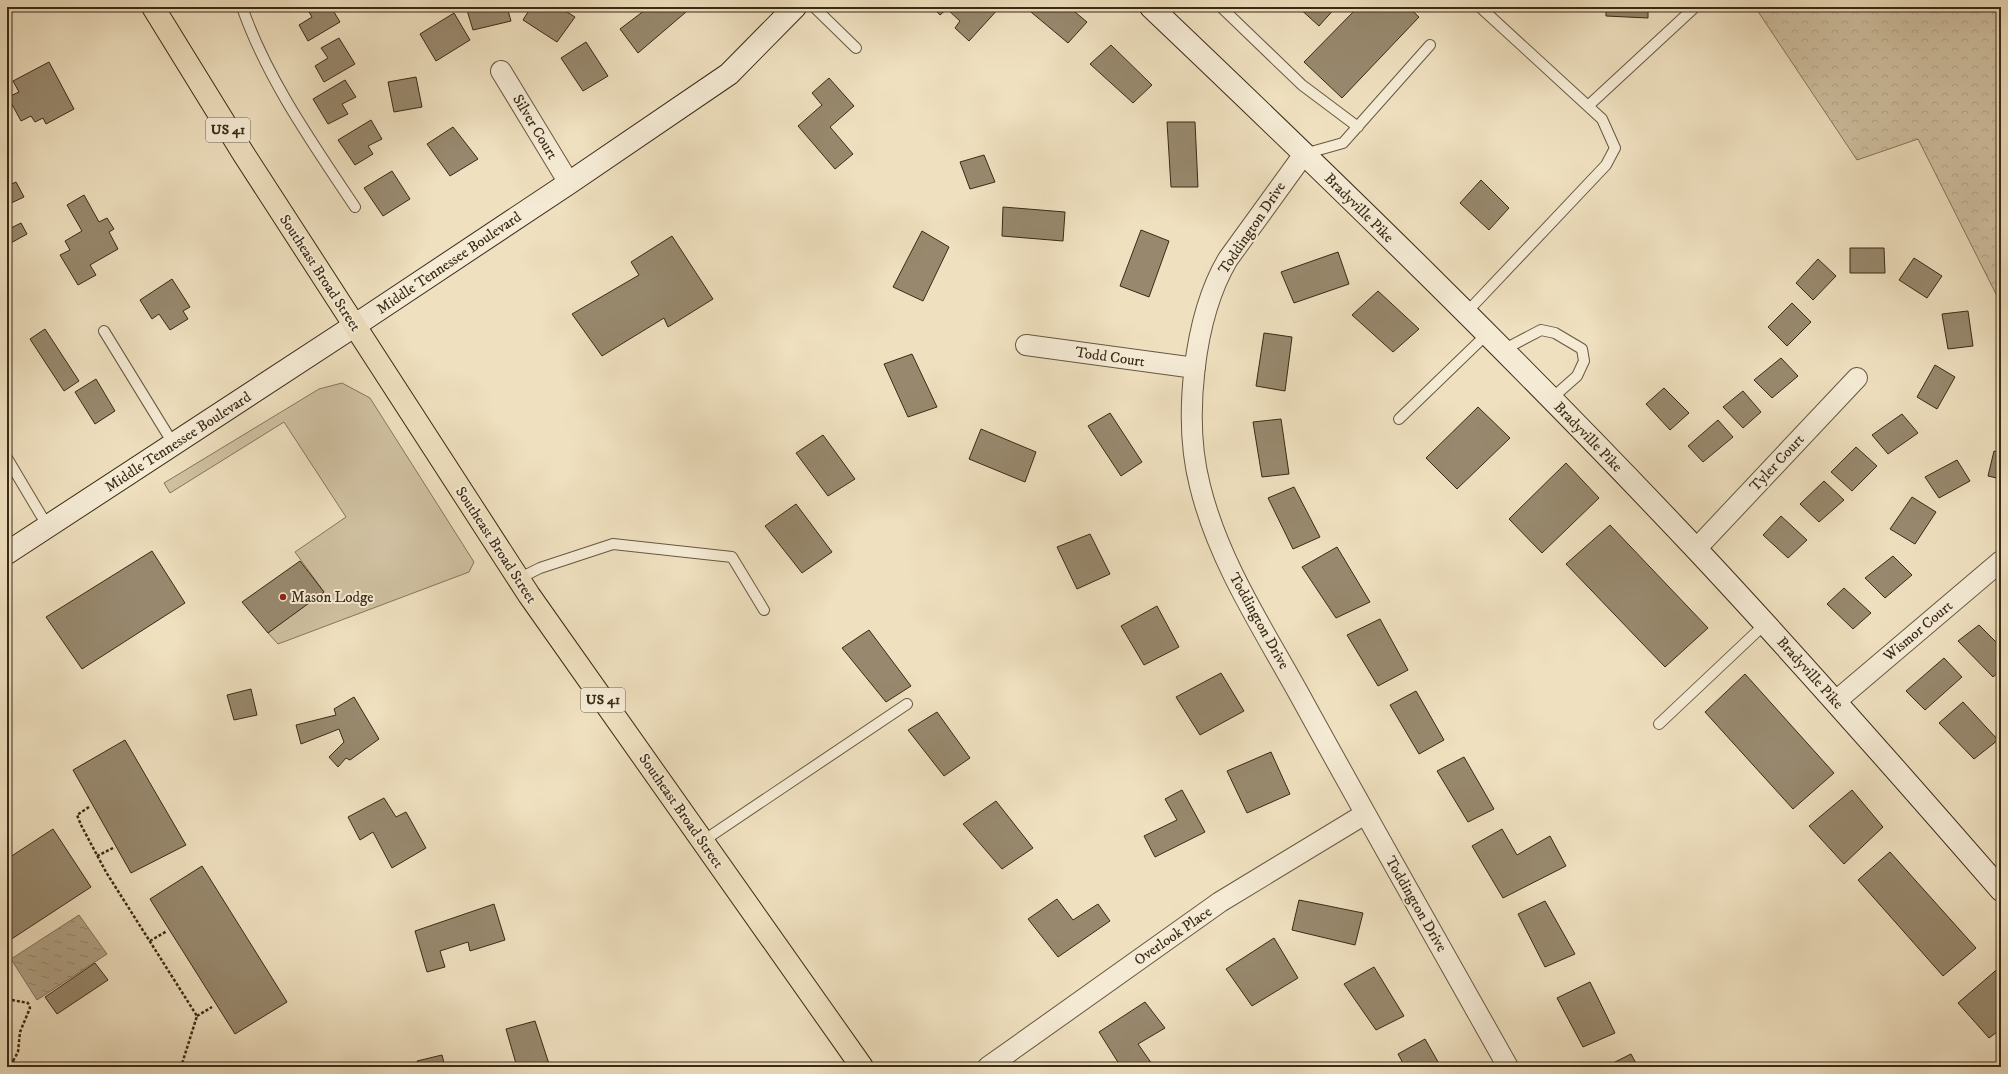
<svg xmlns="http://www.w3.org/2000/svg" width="2008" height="1074" font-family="'IM FELL DW Pica',serif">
<defs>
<pattern id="forest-crowns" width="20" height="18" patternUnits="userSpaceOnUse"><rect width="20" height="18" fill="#d0c1a2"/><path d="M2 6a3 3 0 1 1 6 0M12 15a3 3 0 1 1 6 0" fill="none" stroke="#b3a68b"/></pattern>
<pattern id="water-ripples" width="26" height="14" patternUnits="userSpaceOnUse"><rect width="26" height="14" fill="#b1a286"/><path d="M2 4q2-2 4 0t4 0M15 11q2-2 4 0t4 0" fill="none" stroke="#91846d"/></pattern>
</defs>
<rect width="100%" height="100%" fill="#efe0bf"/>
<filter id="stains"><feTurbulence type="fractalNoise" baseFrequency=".005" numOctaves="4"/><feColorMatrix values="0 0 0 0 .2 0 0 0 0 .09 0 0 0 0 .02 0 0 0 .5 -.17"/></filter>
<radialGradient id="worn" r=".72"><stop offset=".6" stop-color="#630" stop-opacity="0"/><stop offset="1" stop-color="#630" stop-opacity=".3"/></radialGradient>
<path fill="#d0c1a2" stroke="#85765c" d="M 342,383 L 370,398 L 474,562 L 469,572 L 278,644 L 268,633 L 324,592 L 295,552 L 346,517 L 284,422 L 170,493 L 164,483 L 319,389 Z"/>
<path fill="url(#forest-crowns)" stroke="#85765c" d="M 1755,7 L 2001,7 L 2001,304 L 1918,139 L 1857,160 Z"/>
<path fill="url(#water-ripples)" stroke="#817259" d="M 79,915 L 107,954 L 37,1000 L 11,959 Z"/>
<path fill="#98896e" stroke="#3a2a16" d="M 306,7 L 331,7 L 340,22 L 308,41 L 299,25 L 312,17 Z
M 466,7 L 507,7 L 511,21 L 473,30 Z
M 531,7 L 559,7 L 575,17 L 557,42 L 523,20 Z
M 649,7 L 682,7 L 686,12 L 638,53 L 620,29 Z
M 932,7 L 1000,7 L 969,41 L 955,28 L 960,21 L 947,9 L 940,15 Z
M 1025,7 L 1069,7 L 1087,22 L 1068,43 Z
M 1298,7 L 1336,7 L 1319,26 Z
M 1358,7 L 1408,7 L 1419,17 L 1342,98 L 1304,62 Z
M 1606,7 L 1648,7 L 1648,18 L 1606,16 Z
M 454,13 L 470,40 L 436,61 L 420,34 Z
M 339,38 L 355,64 L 324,82 L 315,66 L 328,58 L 321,48 Z
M 586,42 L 608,76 L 583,91 L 561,58 Z
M 1111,45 L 1152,85 L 1133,103 L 1090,64 Z
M 49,62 L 74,109 L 46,124 L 43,118 L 35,122 L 31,116 L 21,121 L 8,97 L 19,92 L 13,81 Z
M 416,77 L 422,107 L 394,112 L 388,82 Z
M 829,78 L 854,106 L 830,127 L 853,154 L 835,169 L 798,126 L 822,105 L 812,93 Z
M 345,80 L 356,97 L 342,104 L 348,114 L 328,124 L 313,99 Z
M 371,120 L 382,139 L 368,146 L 373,154 L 355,165 L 338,140 Z
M 1167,122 L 1195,122 L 1198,187 L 1171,187 Z
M 453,127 L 478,159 L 450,176 L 427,144 Z
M 984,155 L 995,182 L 970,189 L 960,162 Z
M 392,171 L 410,199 L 383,216 L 364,188 Z
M 1481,180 L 1509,208 L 1489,230 L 1460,203 Z
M 16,182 L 24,197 L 9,204 L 7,200 L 7,186 Z
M 84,195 L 99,222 L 107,218 L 114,229 L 109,232 L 118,249 L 90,265 L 96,275 L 78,285 L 60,255 L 70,250 L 65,241 L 82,231 L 67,205 Z
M 1003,207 L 1065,212 L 1063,241 L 1002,236 Z
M 21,223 L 27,234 L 9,244 L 7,230 Z
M 1141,230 L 1169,241 L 1149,297 L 1120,286 Z
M 922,231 L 949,247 L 923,301 L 893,287 Z
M 672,236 L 713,299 L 668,327 L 664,318 L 602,356 L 572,314 L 639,275 L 631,262 Z
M 1850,248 L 1884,248 L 1885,273 L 1850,273 Z
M 1338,252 L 1349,284 L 1294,303 L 1281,272 Z
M 1914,258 L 1942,276 L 1927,298 L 1899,280 Z
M 1818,259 L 1836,276 L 1813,300 L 1796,283 Z
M 172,279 L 190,307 L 183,311 L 188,319 L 170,330 L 159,314 L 152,319 L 140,300 Z
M 1378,291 L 1419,329 L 1393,352 L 1352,315 Z
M 1792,303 L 1811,322 L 1787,346 L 1768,327 Z
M 1968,311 L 1973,346 L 1948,349 L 1942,314 Z
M 45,329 L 79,381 L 64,391 L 30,339 Z
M 1264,333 L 1292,337 L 1285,391 L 1256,386 Z
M 912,354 L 937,407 L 908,417 L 884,364 Z
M 1781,358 L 1798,376 L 1772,398 L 1754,380 Z
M 1935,365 L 1955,377 L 1937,409 L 1917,397 Z
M 96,379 L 115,411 L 95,424 L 75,392 Z
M 1664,388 L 1689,413 L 1670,430 L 1646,404 Z
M 1743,391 L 1761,412 L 1743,428 L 1723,407 Z
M 1478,407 L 1510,438 L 1457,489 L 1426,458 Z
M 1110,413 L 1142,462 L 1121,476 L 1088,426 Z
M 1902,414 L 1918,433 L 1888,454 L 1872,435 Z
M 1281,419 L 1289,474 L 1262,477 L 1253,422 Z
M 1718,420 L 1733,437 L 1703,462 L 1688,446 Z
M 981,429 L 1036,452 L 1025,482 L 969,459 Z
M 823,435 L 855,479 L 828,496 L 796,453 Z
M 1856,447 L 1877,466 L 1852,491 L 1831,472 Z
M 1994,451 L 2001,453 L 2001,479 L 1988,476 Z
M 1957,460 L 1970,481 L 1939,498 L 1925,477 Z
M 1566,463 L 1599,498 L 1542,553 L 1509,519 Z
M 1824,481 L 1844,500 L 1819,522 L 1800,504 Z
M 1294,487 L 1320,537 L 1293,549 L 1268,498 Z
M 1912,497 L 1936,512 L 1915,544 L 1890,529 Z
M 796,504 L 832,552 L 802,573 L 765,526 Z
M 1781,516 L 1807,540 L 1788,558 L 1763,535 Z
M 1610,525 L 1708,628 L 1665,667 L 1566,564 Z
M 1090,534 L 1110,574 L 1077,589 L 1057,547 Z
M 1337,547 L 1370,602 L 1336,618 L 1302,567 Z
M 152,551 L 185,603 L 82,669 L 46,617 Z
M 1893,556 L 1912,575 L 1885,598 L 1865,578 Z
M 300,561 L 324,592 L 268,633 L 242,602 Z
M 1844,588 L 1871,613 L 1853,629 L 1827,604 Z
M 1157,606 L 1179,647 L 1144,665 L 1121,626 Z
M 1380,619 L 1408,670 L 1378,686 L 1347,635 Z
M 1979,625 L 2001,647 L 2001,670 L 1993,677 L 1958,641 Z
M 869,630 L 911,686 L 886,702 L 842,648 Z
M 1944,658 L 1962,677 L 1925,710 L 1906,691 Z
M 1221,673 L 1244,711 L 1200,735 L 1176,697 Z
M 1745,674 L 1834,773 L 1793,809 L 1705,712 Z
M 251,689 L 257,715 L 234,720 L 227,695 Z
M 1416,691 L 1444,740 L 1419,754 L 1390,705 Z
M 354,697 L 379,739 L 350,760 L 346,758 L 338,767 L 329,757 L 344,742 L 339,729 L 301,744 L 296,725 L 336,715 L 334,709 Z
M 1963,702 L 1998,740 L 1974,759 L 1939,723 Z
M 937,712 L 970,758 L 944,776 L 908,730 Z
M 125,740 L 186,845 L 131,873 L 73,770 Z
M 1271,752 L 1290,794 L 1247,813 L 1227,771 Z
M 1464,757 L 1494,809 L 1468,822 L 1437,771 Z
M 1182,790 L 1205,832 L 1155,857 L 1144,836 L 1177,820 L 1165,799 Z
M 1852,790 L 1883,827 L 1844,864 L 1809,826 Z
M 384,798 L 396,817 L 406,812 L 426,848 L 392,868 L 373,832 L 360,840 L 348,817 Z
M 996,801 L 1033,848 L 1002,869 L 963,824 Z
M 53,829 L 91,887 L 7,942 L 7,859 Z
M 1502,829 L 1517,855 L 1550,836 L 1566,866 L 1503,898 L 1472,846 Z
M 1890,852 L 1976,948 L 1943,976 L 1858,880 Z
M 202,866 L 287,1002 L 235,1034 L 150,899 Z
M 1057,899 L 1073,920 L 1098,904 L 1110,921 L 1058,957 L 1028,919 Z
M 1299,900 L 1363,913 L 1355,945 L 1292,930 Z
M 1545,901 L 1575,954 L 1545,967 L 1518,914 Z
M 494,904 L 505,940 L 470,951 L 468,942 L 440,951 L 445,967 L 427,972 L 415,931 Z
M 1274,938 L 1298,978 L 1252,1006 L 1226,969 Z
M 95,963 L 108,980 L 57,1014 L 45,997 Z
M 2001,966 L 2001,1029 L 1989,1038 L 1958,1003 Z
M 1374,967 L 1404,1016 L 1376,1030 L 1344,984 Z
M 1590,982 L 1615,1033 L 1583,1047 L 1557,998 Z
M 1145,1002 L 1165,1028 L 1138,1044 L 1152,1064 L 1147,1067 L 1121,1067 L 1099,1032 Z
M 535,1021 L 550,1067 L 517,1067 L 506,1029 Z
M 1425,1039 L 1441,1067 L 1405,1067 L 1398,1054 Z
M 1631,1054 L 1638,1067 L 1605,1067 Z
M 442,1055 L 445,1067 L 419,1067 L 417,1061 Z"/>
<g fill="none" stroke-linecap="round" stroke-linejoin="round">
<g stroke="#675840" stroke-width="12">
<path id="lane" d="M 242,7 C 267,79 313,144 355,207
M 814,7 L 856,48
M 1221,7 L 1302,85 L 1358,127
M 1588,106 L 1695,7
M 1304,154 L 1343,143 L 1430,45
M 1466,313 L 1606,165 L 1615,148 L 1602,119 L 1480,7
M 104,331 L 174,445
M 1503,350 L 1541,330 L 1555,333 L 1582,349 L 1584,361 L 1577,376 L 1551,399
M 1399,419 L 1487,334
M 7,458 L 48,527
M 518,579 L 540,568 L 613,544 L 732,557 L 764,610
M 1659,724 L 1765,624
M 703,841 L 907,704"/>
</g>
<g stroke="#675840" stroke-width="22">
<path id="street" d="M 501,71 L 569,183
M 1304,154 L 1228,259 C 1193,318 1183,420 1200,486 C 1219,564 1266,633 1304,703 C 1371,825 1440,946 1508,1067
M 1026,345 L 1195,368
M 1696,549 L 1857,378
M 1836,701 L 2001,561
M 988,1067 L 1220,902 L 1365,814"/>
</g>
<g stroke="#3a2a16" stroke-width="24">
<path id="secondary" d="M 1151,7 C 1337,184 1521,363 1697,550 C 1801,661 1901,775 2001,890
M 7,553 L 354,326 L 569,183 L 729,74 L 795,7"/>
</g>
<g stroke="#3a2a16" stroke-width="24">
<path id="primary" d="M 153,7 L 243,153 L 529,595 L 862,1067"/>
</g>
<path stroke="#3a2a16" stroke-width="2.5" stroke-dasharray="3 2" stroke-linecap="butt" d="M 89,807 L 77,815 L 81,825 L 106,872 L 197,1016 L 181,1067
M 97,856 L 113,848
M 150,941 L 167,931
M 7,999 L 28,1003 L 30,1008 L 20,1032 L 18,1052 L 13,1061
M 197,1016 L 212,1007
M 7,1051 L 17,1067"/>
<use href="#lane" stroke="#f5ebd5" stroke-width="10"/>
<use href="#street" stroke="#f5ebd5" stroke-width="20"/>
<use href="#secondary" stroke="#f5ebd5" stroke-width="22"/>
<use href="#primary" stroke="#efe0bf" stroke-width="22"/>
</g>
<circle fill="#8f2418" stroke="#f5ebd5" stroke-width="1.5" cx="283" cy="597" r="4"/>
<g text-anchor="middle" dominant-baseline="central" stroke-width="4" stroke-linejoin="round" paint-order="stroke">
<g fill="#f5ebd5" stroke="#72644f" stroke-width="1">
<rect x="206" y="118" width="44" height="24" rx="3"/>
<rect x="581" y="688" width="44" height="24" rx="3"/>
</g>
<g font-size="14" font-weight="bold" fill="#3a2a16">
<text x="228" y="130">US 41</text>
<text x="603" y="700">US 41</text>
</g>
<g font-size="15" fill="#3a2a16" stroke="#f5ebd5">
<text transform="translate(535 127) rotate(59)">Silver Court</text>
<text transform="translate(1359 208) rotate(45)">Bradyville Pike</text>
<text transform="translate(1252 228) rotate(-56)">Toddington Drive</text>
<text transform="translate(449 263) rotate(-34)">Middle Tennessee Boulevard</text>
<text transform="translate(320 273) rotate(57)">Southeast Broad Street</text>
<text transform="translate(1110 357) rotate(8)">Todd Court</text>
<text transform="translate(1588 437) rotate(46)">Bradyville Pike</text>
<text transform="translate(178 442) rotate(-33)">Middle Tennessee Boulevard</text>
<text transform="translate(1777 463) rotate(-47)">Tyler Court</text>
<text transform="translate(496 545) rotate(57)">Southeast Broad Street</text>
<text transform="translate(1259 621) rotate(61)">Toddington Drive</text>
<text transform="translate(1918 631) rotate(-40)">Wismor Court</text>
<text transform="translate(1810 673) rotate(48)">Bradyville Pike</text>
<text transform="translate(681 811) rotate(55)">Southeast Broad Street</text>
<text transform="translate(1416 904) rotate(60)">Toddington Drive</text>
<text transform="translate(1173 936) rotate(-35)">Overlook Place</text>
</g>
<g font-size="15" fill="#3a2a16" stroke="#f5ebd5" text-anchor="start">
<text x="291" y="597">Mason Lodge</text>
</g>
</g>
<rect width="2008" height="1074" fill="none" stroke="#efe0bf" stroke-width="24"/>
<rect x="8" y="8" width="1992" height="1058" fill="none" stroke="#3a2a16" stroke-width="2"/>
<rect x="12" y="12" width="1984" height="1050" fill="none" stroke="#3a2a16"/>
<rect width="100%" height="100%" filter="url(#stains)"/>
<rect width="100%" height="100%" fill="url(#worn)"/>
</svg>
